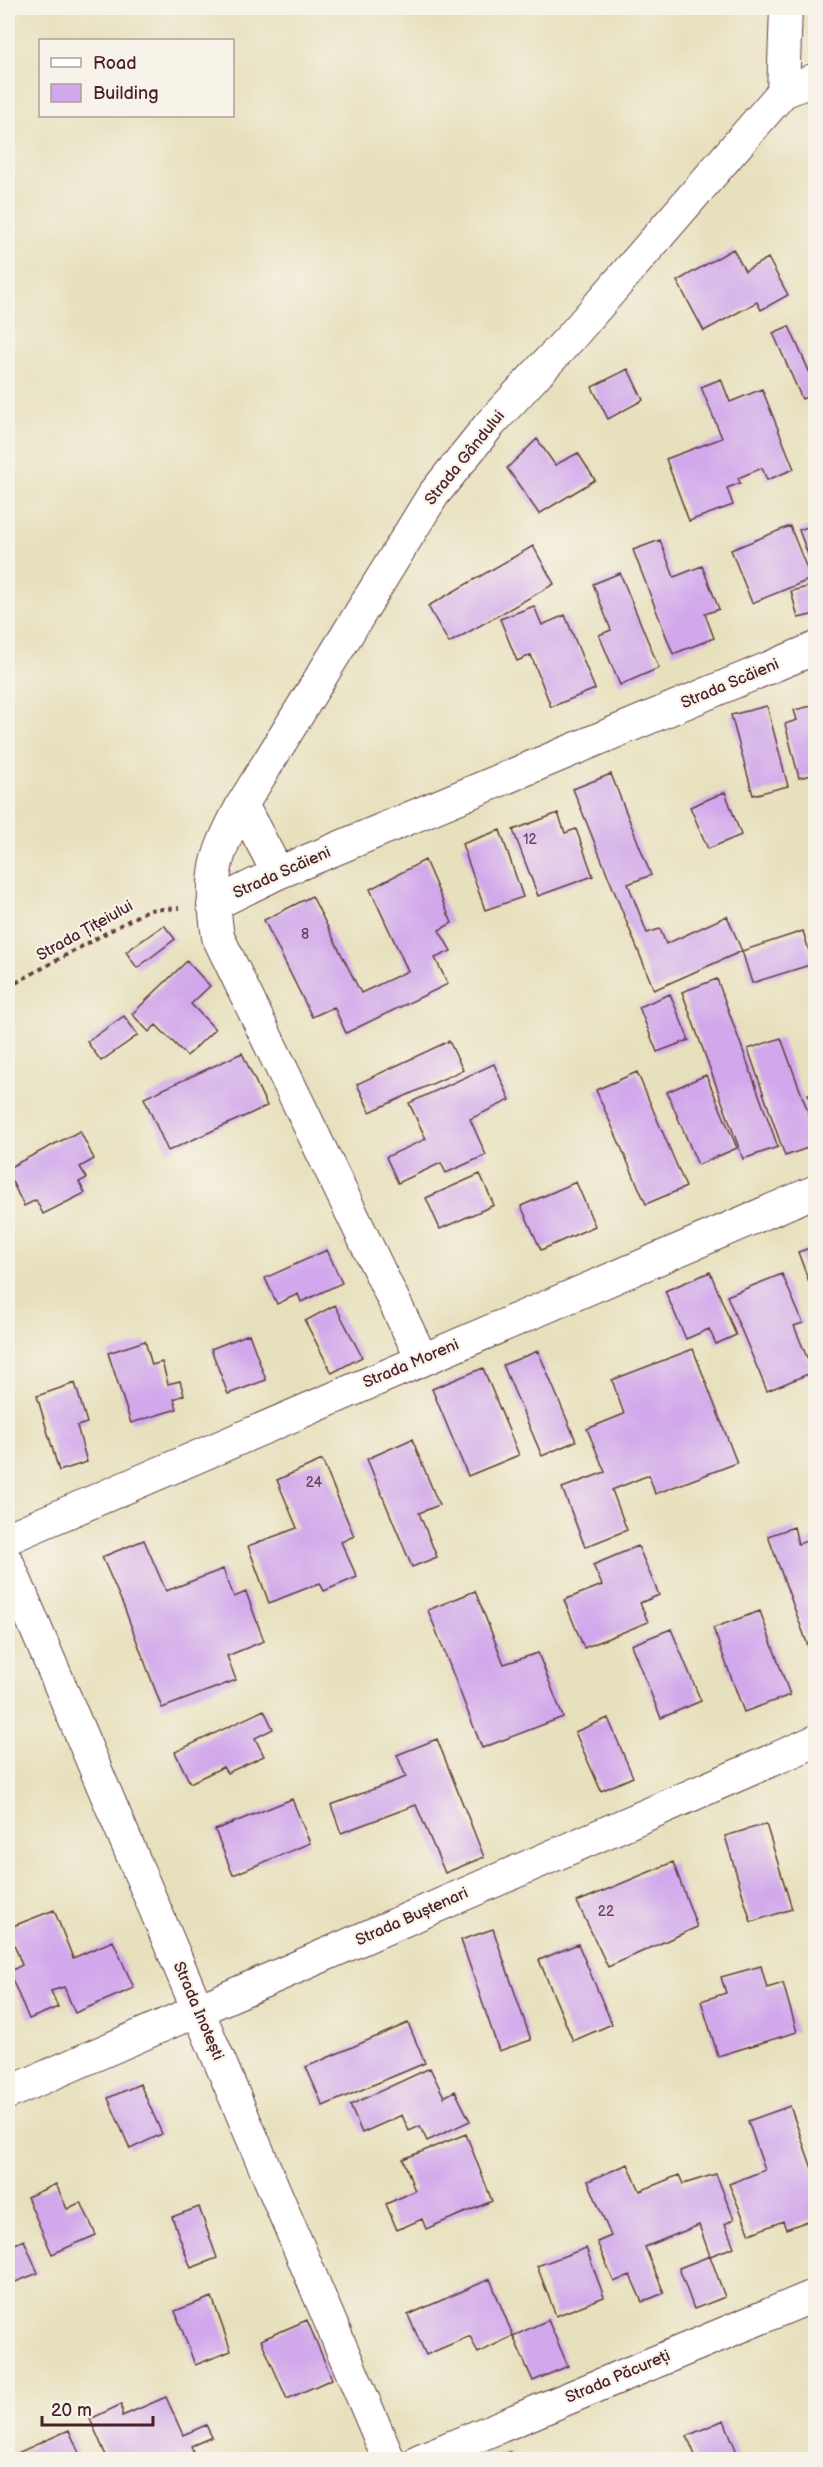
<svg xmlns="http://www.w3.org/2000/svg" width="823" height="2467" font-family="'Balsamiq Sans',sans-serif">
<rect width="100%" height="100%" fill="#f7f3e8"/>
<filter id="ink" filterUnits="userSpaceOnUse"><feTurbulence type="fractalNoise" baseFrequency=".0167" numOctaves="2"/><feDisplacementMap in="SourceGraphic" scale="12" xChannelSelector="R" yChannelSelector="G"/><feConvolveMatrix kernelMatrix="1 2 1 2 8 2 1 2 1" color-interpolation-filters="sRGB"/></filter>
<filter id="wash" filterUnits="userSpaceOnUse"><feTurbulence type="fractalNoise" baseFrequency=".008" numOctaves="4" result="noise"/><feDisplacementMap in="SourceGraphic" scale="24" xChannelSelector="R" yChannelSelector="G"/><feGaussianBlur stdDeviation="1.35" result="paint"/><feColorMatrix in="noise" values="0 0 0 0 0 0 0 0 0 0 0 0 0 0 0 0 0 1.4 0 .05"/><feComposite in="paint" operator="in"/></filter>
<g filter="url(#wash)">
<rect width="100%" height="100%" fill="#e7e0bd"/>
<g id="blocks">
<path fill="#d1a8eb" d="M 733,249 L 745,271 L 768,258 L 788,295 L 761,310 L 757,302 L 704,331 L 677,281 Z
M 789,326 L 816,387 L 816,393 L 802,399 L 773,333 Z
M 628,369 L 643,400 L 608,419 L 592,387 Z
M 721,379 L 730,402 L 762,389 L 794,469 L 767,480 L 762,468 L 738,478 L 740,483 L 727,488 L 733,505 L 689,521 L 666,459 L 722,438 L 701,387 Z
M 537,439 L 555,465 L 578,453 L 595,480 L 539,514 L 507,468 Z
M 816,524 L 816,574 L 815,574 L 799,530 Z
M 790,526 L 811,579 L 752,603 L 731,550 Z
M 660,540 L 674,577 L 702,566 L 719,609 L 705,614 L 714,638 L 673,654 L 633,550 Z
M 533,546 L 554,584 L 449,643 L 428,606 Z
M 620,573 L 659,668 L 620,685 L 599,635 L 611,630 L 593,584 Z
M 816,585 L 816,614 L 798,618 L 791,591 Z
M 534,606 L 542,625 L 565,615 L 595,689 L 551,707 L 531,655 L 517,661 L 500,619 Z
M 816,705 L 816,774 L 799,778 L 785,724 L 797,720 L 794,710 Z
M 767,706 L 788,786 L 753,795 L 731,715 Z
M 611,774 L 651,875 L 628,884 L 647,933 L 660,929 L 666,944 L 727,916 L 742,951 L 654,990 L 573,789 Z
M 725,792 L 741,835 L 708,849 L 690,807 Z
M 558,813 L 565,833 L 576,829 L 593,876 L 538,896 L 513,830 Z
M 500,830 L 523,897 L 485,910 L 462,844 Z
M 425,860 L 452,923 L 439,930 L 451,951 L 435,958 L 448,984 L 346,1033 L 334,1007 L 312,1017 L 264,920 L 312,896 L 361,993 L 408,971 L 370,889 Z
M 164,925 L 175,939 L 137,968 L 126,952 Z
M 803,931 L 813,964 L 752,983 L 742,951 Z
M 187,961 L 210,986 L 191,1004 L 215,1029 L 187,1056 L 156,1025 L 149,1032 L 132,1014 Z
M 717,979 L 778,1147 L 743,1159 L 682,992 Z
M 670,994 L 689,1040 L 657,1052 L 639,1007 Z
M 124,1016 L 138,1035 L 101,1061 L 87,1042 Z
M 781,1038 L 816,1134 L 816,1145 L 785,1156 L 748,1049 Z
M 449,1041 L 463,1070 L 370,1112 L 357,1084 Z
M 242,1053 L 267,1106 L 168,1151 L 144,1098 Z
M 494,1064 L 510,1100 L 470,1119 L 486,1155 L 446,1173 L 441,1163 L 398,1183 L 386,1157 L 426,1139 L 409,1103 Z
M 637,1072 L 686,1187 L 646,1204 L 596,1090 Z
M 706,1075 L 737,1148 L 698,1165 L 667,1092 Z
M 816,1092 L 816,1113 L 815,1113 L 808,1094 Z
M 80,1131 L 94,1159 L 80,1167 L 87,1178 L 79,1182 L 85,1193 L 43,1214 L 36,1200 L 24,1206 L 8,1173 L 8,1168 Z
M 480,1174 L 494,1205 L 440,1229 L 426,1198 Z
M 576,1182 L 595,1226 L 541,1250 L 521,1206 Z
M 816,1246 L 816,1297 L 815,1298 L 798,1252 Z
M 327,1250 L 342,1283 L 301,1302 L 298,1294 L 277,1304 L 265,1278 Z
M 710,1272 L 736,1335 L 716,1344 L 709,1329 L 686,1339 L 665,1291 Z
M 782,1274 L 803,1323 L 794,1326 L 813,1372 L 767,1391 L 727,1296 Z
M 335,1305 L 362,1357 L 332,1373 L 305,1321 Z
M 249,1334 L 266,1380 L 228,1394 L 211,1349 Z
M 145,1341 L 152,1365 L 162,1362 L 168,1384 L 180,1381 L 184,1395 L 174,1399 L 177,1409 L 131,1423 L 108,1353 Z
M 693,1349 L 737,1463 L 655,1494 L 649,1475 L 612,1490 L 627,1530 L 585,1547 L 562,1488 L 605,1472 L 587,1429 L 624,1414 L 612,1380 Z
M 538,1351 L 576,1441 L 542,1456 L 503,1365 Z
M 483,1368 L 519,1455 L 468,1476 L 432,1389 Z
M 75,1383 L 87,1423 L 77,1426 L 87,1462 L 59,1471 L 37,1396 Z
M 412,1439 L 439,1505 L 419,1513 L 437,1557 L 412,1567 L 367,1459 Z
M 322,1460 L 354,1536 L 341,1542 L 357,1577 L 324,1591 L 320,1583 L 269,1603 L 248,1546 L 297,1528 L 277,1480 Z
M 794,1527 L 798,1544 L 816,1538 L 815,1665 L 768,1536 Z
M 144,1540 L 166,1591 L 223,1569 L 234,1597 L 246,1592 L 264,1641 L 227,1656 L 236,1680 L 162,1708 L 124,1607 L 102,1557 Z
M 638,1546 L 659,1595 L 640,1603 L 648,1622 L 584,1648 L 564,1600 L 602,1585 L 593,1565 Z
M 475,1591 L 504,1664 L 538,1653 L 563,1717 L 482,1748 L 428,1610 Z
M 760,1611 L 790,1695 L 744,1712 L 713,1628 Z
M 671,1629 L 701,1701 L 661,1718 L 631,1645 Z
M 264,1710 L 273,1729 L 255,1738 L 264,1756 L 227,1773 L 223,1767 L 190,1783 L 175,1752 Z
M 608,1718 L 633,1777 L 601,1791 L 575,1732 Z
M 437,1739 L 484,1857 L 445,1873 L 416,1805 L 341,1833 L 331,1805 L 406,1777 L 397,1755 Z
M 292,1799 L 310,1843 L 233,1875 L 215,1830 Z
M 766,1824 L 792,1909 L 751,1922 L 725,1836 Z
M 673,1862 L 697,1927 L 608,1967 L 577,1902 Z
M 54,1910 L 73,1958 L 113,1941 L 134,1988 L 75,2013 L 64,1987 L 51,1991 L 58,2007 L 29,2019 L 9,1972 L 22,1965 L 8,1928 Z
M 493,1929 L 531,2040 L 499,2051 L 461,1940 Z
M 578,1944 L 612,2024 L 573,2041 L 539,1960 Z
M 761,1966 L 767,1988 L 783,1983 L 797,2032 L 718,2056 L 701,2001 L 726,1993 L 721,1977 Z
M 408,2023 L 425,2063 L 323,2106 L 306,2067 Z
M 430,2068 L 444,2097 L 455,2091 L 470,2121 L 427,2141 L 420,2126 L 409,2131 L 402,2115 L 362,2133 L 350,2105 Z
M 140,2084 L 162,2134 L 130,2149 L 108,2098 Z
M 790,2106 L 816,2180 L 816,2218 L 786,2229 L 783,2221 L 750,2234 L 729,2184 L 765,2170 L 748,2121 Z
M 466,2134 L 492,2201 L 426,2229 L 422,2219 L 397,2230 L 386,2204 L 415,2191 L 403,2159 Z
M 628,2164 L 640,2191 L 679,2175 L 683,2184 L 716,2174 L 734,2219 L 725,2224 L 734,2247 L 710,2256 L 725,2297 L 694,2309 L 679,2268 L 710,2256 L 699,2225 L 645,2247 L 664,2293 L 642,2302 L 630,2275 L 614,2282 L 597,2242 L 611,2236 L 588,2181 Z
M 56,2184 L 67,2209 L 81,2202 L 96,2235 L 52,2254 L 27,2197 Z
M 199,2207 L 217,2258 L 191,2268 L 172,2217 Z
M 24,2240 L 38,2273 L 8,2285 L 8,2247 Z
M 586,2248 L 604,2297 L 556,2316 L 537,2266 Z
M 490,2279 L 513,2336 L 478,2353 L 470,2336 L 426,2355 L 408,2315 Z
M 212,2297 L 231,2351 L 195,2365 L 175,2311 Z
M 307,2320 L 332,2379 L 287,2399 L 261,2340 Z
M 548,2320 L 568,2366 L 533,2381 L 513,2336 Z
M 166,2397 L 183,2435 L 206,2425 L 212,2437 L 191,2446 L 196,2460 L 108,2460 L 90,2419 L 122,2404 L 122,2416 Z
M 724,2420 L 740,2460 L 697,2460 L 687,2436 Z
M 69,2430 L 82,2460 L 18,2460 L 15,2454 Z
M 510,2452 L 513,2460 L 492,2460 Z"/>
</g>
</g>
<g filter="url(#ink)">
<use href="#blocks" fill-opacity="0" stroke="#623c41" stroke-width="1.5"/>
<g fill="none" stroke-linecap="round" stroke-linejoin="round">
<g stroke="#623c41" stroke-width="34">
<path id="street" d="M 783,92 L 786,8
M 242,805 L 278,873
M 213,905 L 278,873 L 816,648
M 422,1359 L 218,937 C 209,876 213,859 242,805 L 433,495 L 490,424 L 571,337 L 783,92 L 816,79
M 8,1538 L 816,1191
M 8,1563 L 389,2460
M 8,2093 L 816,1741
M 420,2460 L 816,2295"/>
</g>
<path stroke="#623c41" stroke-width="4" stroke-dasharray="4.5 4.5" stroke-linecap="butt" d="M 8,987 L 148,910 L 179,908"/>
<use href="#street" stroke="#fff" stroke-width="32"/>
</g>
</g>
<g text-anchor="middle" dominant-baseline="central" stroke-width="4.5" stroke-linejoin="round" paint-order="stroke">
<g font-size="14" fill="#6c415b">
<text x="530" y="839">12</text>
<text x="305" y="934">8</text>
<text x="314" y="1482">24</text>
<text x="606" y="1911">22</text>
</g>
<g font-size="16" fill="#4a1f2b" stroke="#f7f3e8">
<text transform="translate(465 458) rotate(-51)">Strada Gândului</text>
<text transform="translate(730 684) rotate(-23)">Strada Scăieni</text>
<text transform="translate(282 873) rotate(-24)">Strada Scăieni</text>
<text transform="translate(85 931) rotate(-29)">Strada Țițeiului</text>
<text transform="translate(411 1364) rotate(-23)">Strada Moreni</text>
<text transform="translate(412 1917) rotate(-24)">Strada Buștenari</text>
<text transform="translate(198 2011) rotate(67)">Strada Inotești</text>
<text transform="translate(618 2377) rotate(-23)">Strada Păcureți</text>
</g>
</g>
<rect width="823" height="2467" fill="none" stroke="#f7f3e8" stroke-width="30"/>
<rect x="39" y="39" width="195" height="78" fill="#f7f3e8" stroke="#b29e9c" stroke-width="1.5"/>
<rect x="51" y="58" width="30" height="9" fill="#ffffff" stroke="#b29e9c" stroke-width="1.5"/>
<text x="93" y="69" font-size="18" fill="#4a1f2b">Road</text>
<rect x="51" y="84" width="30" height="18" fill="#d1a8eb" stroke="#b29e9c" stroke-width="1.5"/>
<text x="93" y="99" font-size="18" fill="#4a1f2b">Building</text>
<path d="M42 2416v9h111v-9" fill="none" stroke="#4a1f2b" stroke-width="3"/>
<text x="51" y="2416" font-size="18" fill="#4a1f2b" stroke="#f7f3e8" stroke-width="4.5" paint-order="stroke">20 m</text>
</svg>
